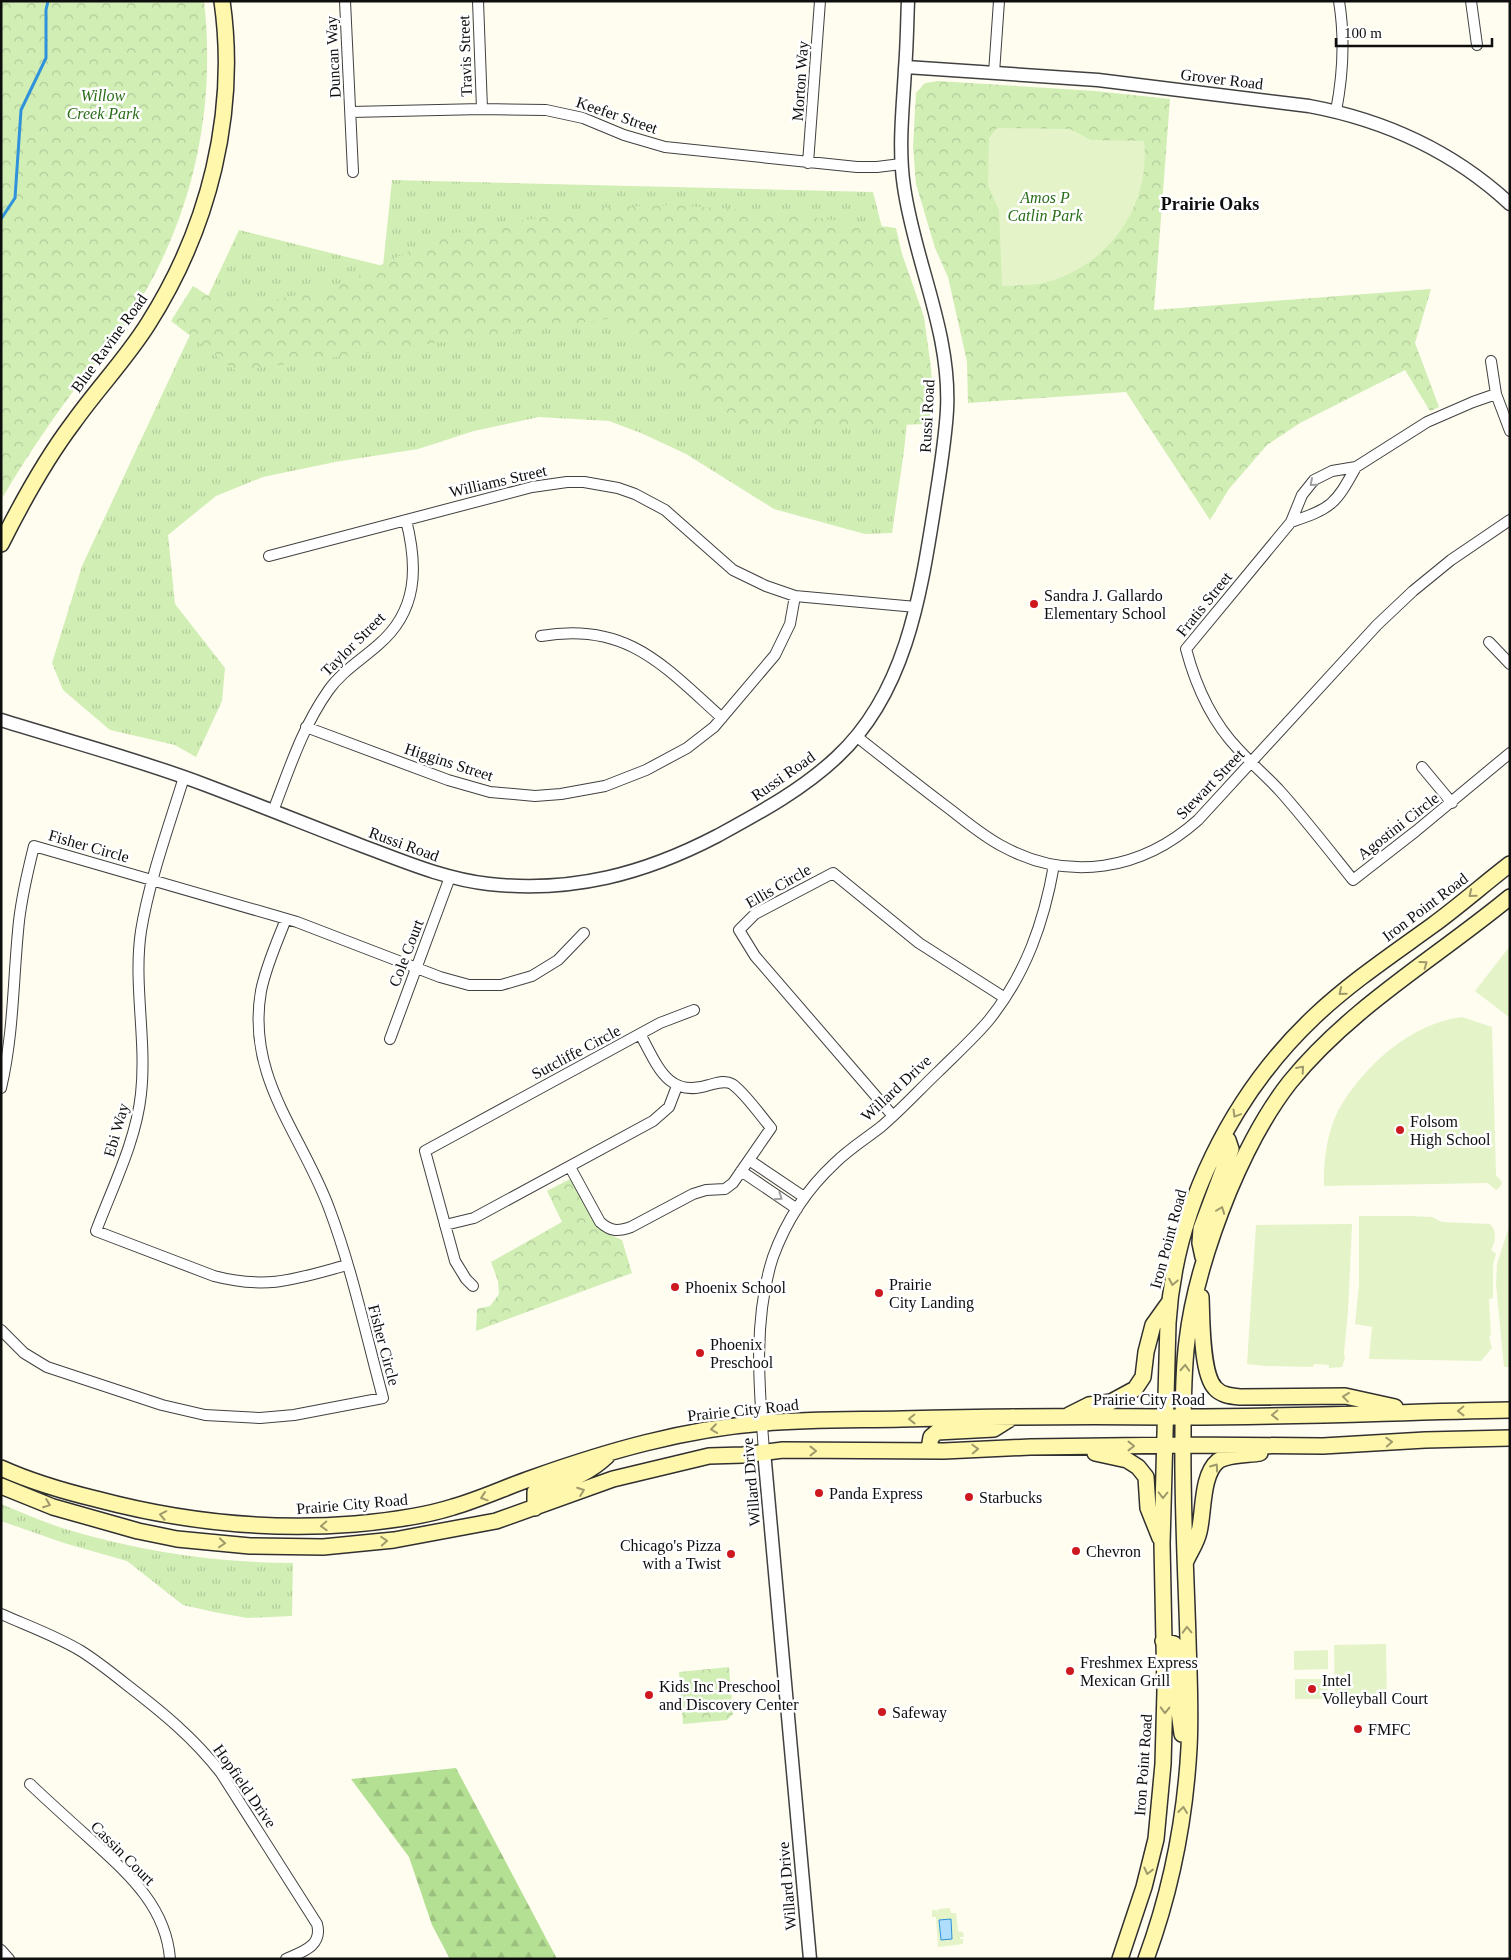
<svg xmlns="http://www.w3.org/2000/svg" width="1511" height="1960" font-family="'Times New Roman',serif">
<defs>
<pattern id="grass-tufts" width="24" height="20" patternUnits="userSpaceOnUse" patternTransform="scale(1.25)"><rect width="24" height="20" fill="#d1eeb5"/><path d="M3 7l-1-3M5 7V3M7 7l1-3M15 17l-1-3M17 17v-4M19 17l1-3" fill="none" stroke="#b2cb9a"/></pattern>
<pattern id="forest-firs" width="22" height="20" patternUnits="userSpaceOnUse" patternTransform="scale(1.25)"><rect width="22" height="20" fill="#b4e093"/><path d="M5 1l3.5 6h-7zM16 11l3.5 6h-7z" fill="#9abf7e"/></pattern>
<pattern id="park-crowns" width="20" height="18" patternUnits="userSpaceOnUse" patternTransform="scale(1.25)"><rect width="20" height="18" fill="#d1eeb5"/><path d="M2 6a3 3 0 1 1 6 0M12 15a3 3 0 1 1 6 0" fill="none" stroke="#b2cb9a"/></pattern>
</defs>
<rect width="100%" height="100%" fill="#fffcf0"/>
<path fill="url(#grass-tufts)" d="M 392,180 L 873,192 L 896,283 L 913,361 L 904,451 L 892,533 L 865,534 L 774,509 L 686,454 L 641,433 L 609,421 L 539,417 L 474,431 L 418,449 L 335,462 L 263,477 L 216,496 L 168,535 L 175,604 L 225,668 L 222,701 L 196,757 L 175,745 L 110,730 L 63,690 L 52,663 L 82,566 L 239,230 L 383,266 Z
M 1,1504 C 25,1514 48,1524 72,1531 C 144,1552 219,1563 293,1563 L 292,1616 L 247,1618 L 214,1612 L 183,1605 L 127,1561 L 64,1543 L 1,1521 Z"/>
<path fill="url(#forest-firs)" d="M 456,1768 L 557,1959 L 450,1959 L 432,1925 L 409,1857 L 351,1779 Z"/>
<path fill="url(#park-crowns)" d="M 1,1 L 204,1 C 217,116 190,229 125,324 C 112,344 96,362 81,381 C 52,419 25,459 1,500 Z
M 938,81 L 1095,91 L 1170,99 L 1154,310 L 1431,289 L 1415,343 L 1439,407 L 1430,411 L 1405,370 L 1300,423 L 1267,445 L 1229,489 L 1210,520 L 1126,392 L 968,403 L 967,362 L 959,326 L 948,277 L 935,248 L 916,184 L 913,147 L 916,93 L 925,83 Z
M 674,205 L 771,212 L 896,228 L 902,254 L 924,317 L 931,368 L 933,399 L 928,424 L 735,430 L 614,318 L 236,371 L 171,321 L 193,286 L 207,295 L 217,299 L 227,301 L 260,303 L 338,286 L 436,238 L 469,229 L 606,207 Z
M 572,1178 L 602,1228 L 611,1235 L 622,1240 L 632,1273 L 476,1331 L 477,1309 L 490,1306 L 499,1294 L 498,1281 L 491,1262 L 562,1222 L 547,1191 Z
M 729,1667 L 733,1714 L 727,1720 L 683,1724 L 679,1672 Z"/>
<path fill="#e4f4c8" d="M 997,128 L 1070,129 L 1091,140 L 1144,141 C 1151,204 1111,262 1051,281 C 1035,286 1018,285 1002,286 L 999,210 L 988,186 L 989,138 Z
M 1510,946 L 1510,1018 L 1475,991 Z
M 1462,1017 L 1492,1027 L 1496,1175 L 1502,1182 L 1500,1187 L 1496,1190 L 1488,1183 L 1324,1186 C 1323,1162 1327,1133 1338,1111 C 1362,1067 1411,1023 1462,1017 Z
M 1359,1216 L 1410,1216 L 1432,1217 L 1442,1222 L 1490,1224 C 1497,1231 1496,1241 1491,1250 L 1496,1254 L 1493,1265 L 1493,1298 L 1489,1299 L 1491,1336 L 1489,1337 L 1492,1348 L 1481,1361 L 1369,1359 L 1372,1327 L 1355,1324 L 1359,1285 Z
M 1352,1224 L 1348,1312 L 1344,1353 L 1345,1358 L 1342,1367 L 1329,1368 L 1329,1365 L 1314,1364 L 1313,1367 L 1265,1366 L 1247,1364 L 1256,1225 Z
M 1510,1224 L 1510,1367 L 1504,1367 L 1496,1284 L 1497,1264 Z
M 1386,1644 L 1387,1704 L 1335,1705 L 1334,1645 Z
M 1328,1650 L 1328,1669 L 1294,1670 L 1294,1651 Z
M 1295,1679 L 1328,1679 L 1328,1699 L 1295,1699 Z
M 950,1908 L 951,1913 L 956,1913 L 958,1931 L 963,1932 L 964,1937 L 960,1937 L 960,1939 L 963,1939 L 963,1944 L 938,1947 L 936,1917 L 932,1917 L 932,1910 L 937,1910 L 938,1914 L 938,1909 Z"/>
<path fill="#afdefc" stroke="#2f92da" d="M 951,1919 L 952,1939 L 941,1940 L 939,1920 Z"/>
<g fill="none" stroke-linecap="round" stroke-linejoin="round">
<path stroke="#2f92da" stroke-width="3" d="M 1,219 L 15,198 L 21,110 L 46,58 L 46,10 L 48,1"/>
<g stroke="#414141" stroke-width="12">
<path id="minor" d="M 345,1 L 353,172
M 478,1 L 482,109
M 1471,1 L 1477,45
M 994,73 L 999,1
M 1336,111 C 1343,75 1345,38 1339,1
M 351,112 L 482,109 L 546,110 L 583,118 L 624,135 L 665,147 L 857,167 L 877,167 L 901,164
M 808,163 L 820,1
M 1491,361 L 1496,394 L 1510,431
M 1496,394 L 1473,402 L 1427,422 L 1356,467 L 1332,471 L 1314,480 L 1302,495 L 1291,522 L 1186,649 C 1196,687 1212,722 1239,750 C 1252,764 1267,777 1280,791 C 1305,819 1329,850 1353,880 L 1416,831 L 1510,753
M 1291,522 C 1332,508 1335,505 1356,467
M 269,556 L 532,487 L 567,482 L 584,482 L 618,488 L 635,494 L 665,510 L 733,570 L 766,586 L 795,596 L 916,607
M 541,636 C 627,621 664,666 722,718
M 1489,642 L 1510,664
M 306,727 L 448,780 L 490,792 L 535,796 L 561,794 L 605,786 L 646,770 L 687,748 L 714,727 L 775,655 L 790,624 L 795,596
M 856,736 C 885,759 914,782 943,804 C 962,818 981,835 1002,846 C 1069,883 1142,870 1198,820 L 1377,625 L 1413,591 L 1451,560 L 1510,520
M 1422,767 L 1452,803
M 184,777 C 169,826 149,881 141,931 C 133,984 147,1040 141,1094 C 136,1141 113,1186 96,1231 L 214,1276 C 267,1290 296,1279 347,1265
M 273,811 C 289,770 302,728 328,691 C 341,672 361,660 378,645 C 418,611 418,567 406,520
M 390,1039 L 450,877
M 1,1088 C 14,1033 13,977 19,921 C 22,895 28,870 34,846 L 297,922 L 440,977 L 469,985 L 501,985 L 532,976 L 558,960 L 584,933
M 893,1116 L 755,956 L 739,930 L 755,914 L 833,873 L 919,943 L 1005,998
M 749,1160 L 804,1197
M 570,1167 L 600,1222 C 610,1231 617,1232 631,1227 L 693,1194 L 706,1190 L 725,1189 L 733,1183 L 771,1128 C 761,1116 744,1092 732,1084 C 725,1080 717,1083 709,1085 C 667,1099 657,1064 640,1034
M 741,1171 L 797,1209
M 445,1225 L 474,1218 L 653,1121 L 669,1107 L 677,1086
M 473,1286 L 466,1279 L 455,1261 L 425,1151 L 660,1023 L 694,1010
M 1,1330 L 24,1353 L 47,1367 L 162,1405 L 205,1415 L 260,1418 L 294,1415 L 383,1398 C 366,1335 352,1269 329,1208 C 301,1133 246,1077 261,991 C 266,966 277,942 286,919
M 764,1451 C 759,1388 753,1318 773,1257 C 786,1221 807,1189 835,1163 C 849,1149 867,1138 882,1126 C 902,1109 920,1089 939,1071 C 956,1054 974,1038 989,1020 C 1026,974 1044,922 1054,865
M 1,1614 C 28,1626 56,1636 81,1651 C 97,1661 112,1673 127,1685 C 162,1712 194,1738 221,1773 L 317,1924 C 323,1946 302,1952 286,1959
M 30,1784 C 49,1802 69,1820 89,1838 C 126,1872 166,1905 170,1959
M 1,1950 L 9,1959"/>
</g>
<g stroke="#414141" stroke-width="15">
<path id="tertiary" d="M 906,67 L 1098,80 L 1309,106 C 1384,120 1454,152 1510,204
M 1,720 C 68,741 137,759 203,784 C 256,804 308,825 360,845 C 403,861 444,879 489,884 C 572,893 644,874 717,836 C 759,813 802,790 837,757 C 905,694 920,598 934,510 C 939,477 945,444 947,410 C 951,332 915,263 904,187 C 898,148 903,108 905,69 C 907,46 907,24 908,1
M 764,1451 L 810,1959"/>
</g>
<g stroke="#303030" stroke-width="18">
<path id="secondary" d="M 1,544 C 22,502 45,460 73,423 C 97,389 126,359 148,324 C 209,228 238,113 222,1
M 1203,1257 L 1200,1243 L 1201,1229 L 1231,1149 L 1228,1140 L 1223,1136
M 1201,1297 C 1202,1318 1201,1373 1215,1388 C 1221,1395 1230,1396 1240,1397 L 1345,1396 L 1395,1407
M 1069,1415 L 1089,1405 L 1111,1402 L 1135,1389 L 1143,1377 L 1146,1352 L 1153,1325 L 1168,1304
M 929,1449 L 931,1437 L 937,1432 L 994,1429 L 1013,1417
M 1095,1453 L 1127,1460 L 1138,1467 L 1146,1477 L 1148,1508 L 1160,1538
M 1,1468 C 32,1482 63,1491 96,1499 C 182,1522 266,1531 355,1524 C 388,1521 422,1517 453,1507 C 481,1499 506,1487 532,1478 C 608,1451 684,1429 764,1423 C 810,1419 856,1420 902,1419 C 989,1417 1076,1416 1164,1417 C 1279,1418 1394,1412 1510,1410
M 1,1486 L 53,1507 L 138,1531 L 177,1539 L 250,1546 L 323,1547 L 394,1540 L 496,1521 L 613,1479 L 709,1456 L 743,1455 L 783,1450 L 944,1451 L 1030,1447 L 1183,1445 L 1323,1446 L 1425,1440 L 1510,1438
M 535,1508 L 535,1492 C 563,1481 585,1477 607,1456
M 1186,1561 C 1190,1552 1197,1542 1199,1532 C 1204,1513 1201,1475 1218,1461 C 1228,1454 1249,1455 1260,1453
M 1163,1641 L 1174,1644 L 1179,1653 L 1178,1704 L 1182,1734
M 1120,1959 L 1144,1887 L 1156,1839 L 1163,1764 L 1165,1691 L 1162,1544 L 1168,1323 C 1175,1208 1232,1094 1315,1016 C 1351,982 1393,954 1433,925 C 1459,906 1484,884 1510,864
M 1146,1959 C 1171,1891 1185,1820 1189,1748 C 1191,1712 1189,1676 1188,1640 C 1186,1572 1182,1504 1183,1437 C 1183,1405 1183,1372 1187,1341 C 1193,1289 1209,1240 1229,1191 C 1245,1153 1264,1115 1290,1082 C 1351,1007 1436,958 1510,897"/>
</g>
<use href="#minor" stroke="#fff" stroke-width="10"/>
<use href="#tertiary" stroke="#fff" stroke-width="12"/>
<use href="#secondary" stroke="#fff7ab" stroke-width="15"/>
</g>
<defs><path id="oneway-chevron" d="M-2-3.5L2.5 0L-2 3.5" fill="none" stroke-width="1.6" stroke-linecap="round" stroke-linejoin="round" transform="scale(1.25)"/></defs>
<g stroke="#9f9f9f">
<use href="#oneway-chevron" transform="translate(1313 483) rotate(139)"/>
<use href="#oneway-chevron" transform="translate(779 1197) rotate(34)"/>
</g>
<g stroke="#9f9a6c">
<use href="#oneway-chevron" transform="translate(1472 894) rotate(141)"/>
<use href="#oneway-chevron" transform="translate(1424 964) rotate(-36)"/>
<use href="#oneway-chevron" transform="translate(1342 992) rotate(141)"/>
<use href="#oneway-chevron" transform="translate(1301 1069) rotate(-49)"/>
<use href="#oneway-chevron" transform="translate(1236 1114) rotate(121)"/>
<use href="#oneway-chevron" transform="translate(1221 1210) rotate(-69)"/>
<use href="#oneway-chevron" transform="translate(1173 1282) rotate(101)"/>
<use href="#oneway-chevron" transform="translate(1185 1368) rotate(-87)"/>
<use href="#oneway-chevron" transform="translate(1346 1397) rotate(-173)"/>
<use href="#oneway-chevron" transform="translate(1461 1411) rotate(179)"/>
<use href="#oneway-chevron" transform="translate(1275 1415) rotate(179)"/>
<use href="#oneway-chevron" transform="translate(912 1419) rotate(179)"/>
<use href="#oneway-chevron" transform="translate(714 1429) rotate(172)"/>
<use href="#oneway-chevron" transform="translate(1389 1442) rotate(-3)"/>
<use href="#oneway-chevron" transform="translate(1131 1446)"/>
<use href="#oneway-chevron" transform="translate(975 1449) rotate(-2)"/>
<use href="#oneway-chevron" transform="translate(813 1451)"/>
<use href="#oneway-chevron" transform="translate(1215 1467) rotate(-54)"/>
<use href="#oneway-chevron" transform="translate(581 1491) rotate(-20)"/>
<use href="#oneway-chevron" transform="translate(1163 1495) rotate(91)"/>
<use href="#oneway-chevron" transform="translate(484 1497) rotate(162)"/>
<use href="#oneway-chevron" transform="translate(47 1504) rotate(21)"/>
<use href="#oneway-chevron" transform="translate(163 1515) rotate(-169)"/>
<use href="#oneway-chevron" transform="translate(324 1526) rotate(177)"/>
<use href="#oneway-chevron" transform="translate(384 1541) rotate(-5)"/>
<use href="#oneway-chevron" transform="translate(222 1543) rotate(5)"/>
<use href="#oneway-chevron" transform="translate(1187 1630) rotate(-92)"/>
<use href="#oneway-chevron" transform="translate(1165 1710) rotate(91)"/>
<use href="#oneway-chevron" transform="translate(1183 1810) rotate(-83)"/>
<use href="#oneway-chevron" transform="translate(1148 1871) rotate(104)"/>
</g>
<g fill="#cc181e" stroke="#fff" stroke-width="2">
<circle cx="1034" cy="604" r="5"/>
<circle cx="1400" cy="1130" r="5"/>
<circle cx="675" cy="1287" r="5"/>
<circle cx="879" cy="1293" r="5"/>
<circle cx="700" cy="1353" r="5"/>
<circle cx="819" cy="1493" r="5"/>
<circle cx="969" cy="1497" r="5"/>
<circle cx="1076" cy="1551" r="5"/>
<circle cx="731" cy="1554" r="5"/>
<circle cx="1070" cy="1671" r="5"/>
<circle cx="1312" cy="1689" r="5"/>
<circle cx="649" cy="1695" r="5"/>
<circle cx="882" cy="1712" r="5"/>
<circle cx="1358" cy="1729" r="5"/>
</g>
<g text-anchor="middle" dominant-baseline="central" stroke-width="5" stroke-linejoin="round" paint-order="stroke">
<g font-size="16" fill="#0e0e0e" stroke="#fff">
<text transform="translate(465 56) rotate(-92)">Travis Street</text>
<text transform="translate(333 57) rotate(-93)">Duncan Way</text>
<text transform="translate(1222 79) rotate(7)">Grover Road</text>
<text transform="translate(800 81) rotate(-86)">Morton Way</text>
<text transform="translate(617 115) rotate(19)">Keefer Street</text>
<text transform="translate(109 343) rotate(-54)">Blue Ravine Road</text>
<text transform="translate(927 416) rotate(-87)">Russi Road</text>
<text transform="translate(498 481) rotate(-13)">Williams Street</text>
<text transform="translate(1204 604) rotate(-51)">Fratis Street</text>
<text transform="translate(353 644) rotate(-45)">Taylor Street</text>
<text transform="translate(449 762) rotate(18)">Higgins Street</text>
<text transform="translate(783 776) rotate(-35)">Russi Road</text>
<text transform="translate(1210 784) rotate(-46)">Stewart Street</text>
<text transform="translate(1398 826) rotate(-38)">Agostini Circle</text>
<text transform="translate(404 844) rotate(20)">Russi Road</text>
<text transform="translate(89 846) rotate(16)">Fisher Circle</text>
<text transform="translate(778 886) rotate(-30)">Ellis Circle</text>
<text transform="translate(1425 907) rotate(-37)">Iron Point Road</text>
<text transform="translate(406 953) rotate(-69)">Cole Court</text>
<text transform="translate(576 1052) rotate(-28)">Sutcliffe Circle</text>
<text transform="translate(896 1088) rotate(-43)">Willard Drive</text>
<text transform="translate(116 1130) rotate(-74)">Ebi Way</text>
<text transform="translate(1168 1239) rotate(-75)">Iron Point Road</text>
<text transform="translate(384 1345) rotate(75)">Fisher Circle</text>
<text x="1149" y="1399">Prairie City Road</text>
<text transform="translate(743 1410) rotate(-6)">Prairie City Road</text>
<text transform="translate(751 1482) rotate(-95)">Willard Drive</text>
<text transform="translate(352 1504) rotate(-5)">Prairie City Road</text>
<text transform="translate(1143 1765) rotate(-86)">Iron Point Road</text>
<text transform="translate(245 1786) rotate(55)">Hopfield Drive</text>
<text transform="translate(123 1853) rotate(45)">Cassin Court</text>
<text transform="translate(787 1886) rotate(-95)">Willard Drive</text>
</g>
<g font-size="16" font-style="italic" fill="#286d18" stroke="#fff">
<text x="103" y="95">Willow<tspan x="103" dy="18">Creek Park</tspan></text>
<text x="1045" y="197">Amos P<tspan x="1045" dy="18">Catlin Park</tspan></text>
</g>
<g font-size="16" fill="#0e0e0e" stroke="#fff" text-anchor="start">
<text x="1044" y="595">Sandra J. Gallardo<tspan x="1044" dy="18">Elementary School</tspan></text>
<text x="1410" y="1121">Folsom<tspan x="1410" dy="18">High School</tspan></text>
<text x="889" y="1284">Prairie<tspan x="889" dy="18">City Landing</tspan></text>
<text x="685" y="1287">Phoenix School</text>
<text x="710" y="1344">Phoenix<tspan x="710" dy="18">Preschool</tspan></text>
<text x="829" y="1493">Panda Express</text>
<text x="979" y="1497">Starbucks</text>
<text x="721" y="1545" text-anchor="end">Chicago's Pizza<tspan x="721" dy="18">with a Twist</tspan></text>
<text x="1086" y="1551">Chevron</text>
<text x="1080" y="1662">Freshmex Express<tspan x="1080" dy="18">Mexican Grill</tspan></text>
<text x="1322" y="1680">Intel<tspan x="1322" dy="18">Volleyball Court</tspan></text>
<text x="659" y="1686">Kids Inc Preschool<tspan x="659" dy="18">and Discovery Center</tspan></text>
<text x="892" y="1712">Safeway</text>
<text x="1368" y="1729">FMFC</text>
</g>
<g font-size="18" font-weight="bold" fill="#0e0e0e" stroke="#fff">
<text x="1210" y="204">Prairie Oaks</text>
</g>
</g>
<rect width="1511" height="1960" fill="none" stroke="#0e0e0e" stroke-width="5"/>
<path d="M1336 38v8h156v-8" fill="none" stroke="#0e0e0e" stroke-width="2.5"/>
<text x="1344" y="38" font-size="15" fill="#0e0e0e" stroke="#ffffff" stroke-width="4" paint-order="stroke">100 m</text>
</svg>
